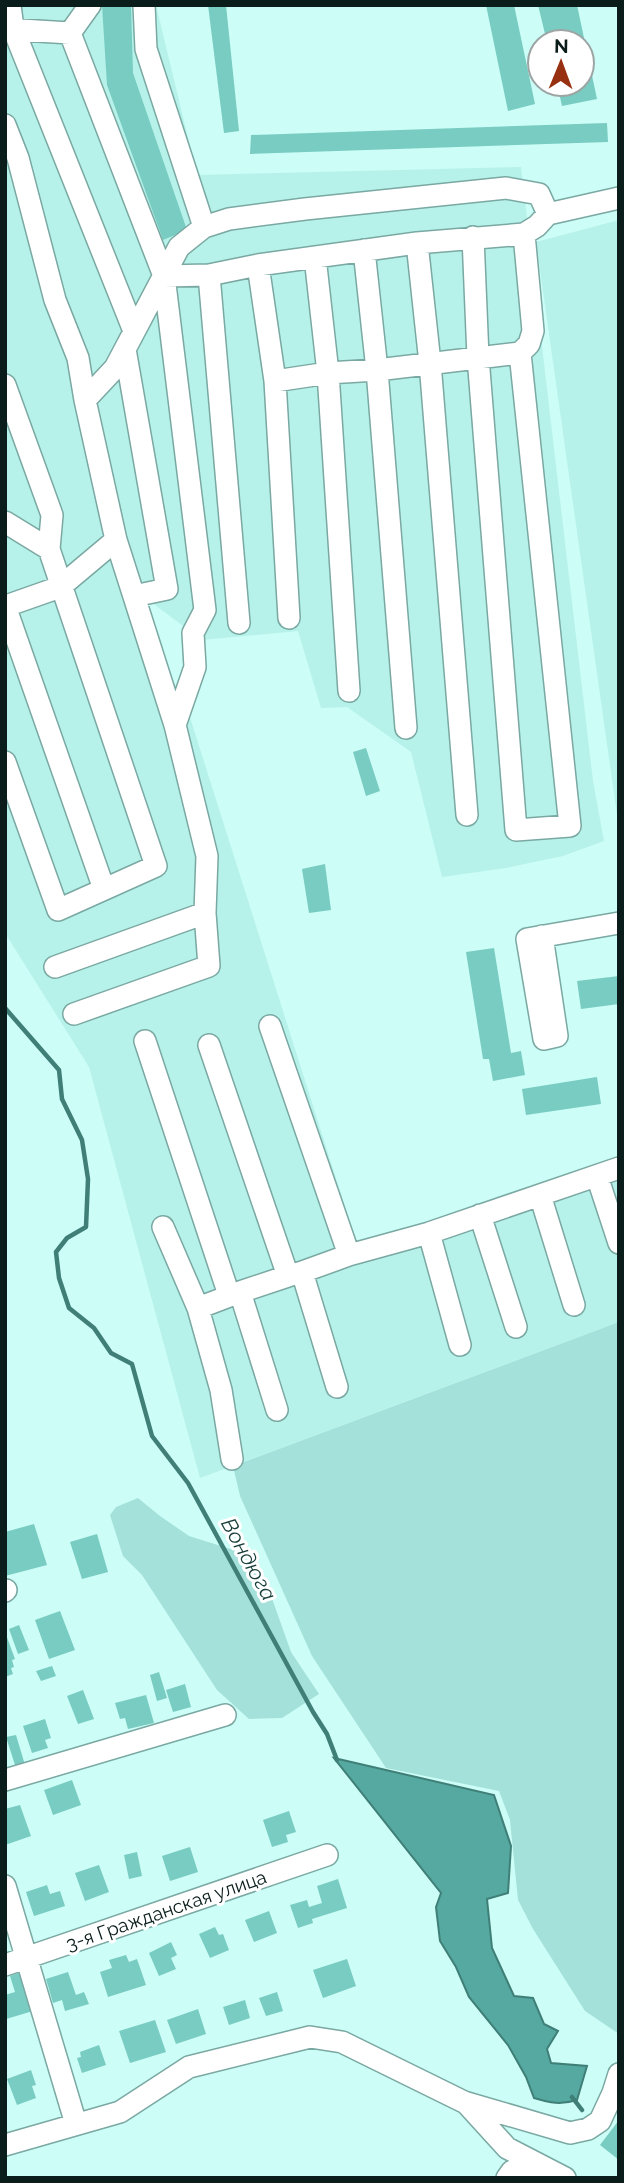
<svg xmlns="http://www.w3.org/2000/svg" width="624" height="2183" font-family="Raleway,sans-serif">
<rect width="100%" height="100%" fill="#ccfdf6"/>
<path fill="#b7f2ea" d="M 5,5 L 156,5 L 197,175 L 521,167 L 593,781 L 604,841 L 563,856 L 506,868 L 442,877 L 411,752 L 347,707 L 321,708 L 298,631 L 202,640 L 124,582 L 188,711 L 359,1251 L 619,1165 L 619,1322 L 200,1478 L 89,1067 L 5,933 Z
M 619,220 L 619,829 L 536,242 Z"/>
<path fill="#a4e1da" d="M 619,1322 L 619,2034 L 585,2011 L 533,1929 L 518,1900 L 510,1820 L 499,1791 L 386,1768 L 312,1656 L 240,1496 L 233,1466 Z
M 138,1498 L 160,1516 L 189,1536 L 237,1551 L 264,1576 L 291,1652 L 319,1694 L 282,1718 L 249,1719 L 217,1690 L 142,1575 L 123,1556 L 110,1515 L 116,1507 Z"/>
<path fill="#56a9a0" stroke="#3f7f78" stroke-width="2" d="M 334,1758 L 494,1795 L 511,1846 L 508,1893 L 487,1899 L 492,1948 L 514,1996 L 533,1998 L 544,2024 L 558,2031 L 547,2049 L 551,2063 L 587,2066 L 577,2100 C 561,2105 550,2103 534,2098 L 526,2077 L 508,2045 L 469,1997 L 456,1967 L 440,1941 L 436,1907 L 441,1893 Z"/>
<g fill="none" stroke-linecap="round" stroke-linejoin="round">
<path stroke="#3f7f78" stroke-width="4.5" d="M 5,1008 L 59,1070 L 62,1099 L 82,1140 L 88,1179 L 86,1227 L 67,1238 L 56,1252 L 59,1278 L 69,1308 L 94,1328 L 111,1353 L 132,1364 L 152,1436 L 188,1483 L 313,1712 L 327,1734 L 337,1760
M 572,2097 L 582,2110"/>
</g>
<path fill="#78ccc2" d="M 102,5 L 131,5 L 133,73 L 187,230 L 163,240 L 107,85 Z
M 208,5 L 226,5 L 239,131 L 224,133 Z
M 486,5 L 514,5 L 535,104 L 508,111 Z
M 538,5 L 577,5 L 597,99 L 562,106 L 557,84 L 582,84 L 582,42 L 547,42 Z
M 607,123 L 608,142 L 250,154 L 251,135 Z
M 366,748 L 380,791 L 366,796 L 353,752 Z
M 325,864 L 331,910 L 309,913 L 302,869 Z
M 494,948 L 511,1053 L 521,1051 L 525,1075 L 493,1081 L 489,1059 L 483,1059 L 466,952 Z
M 619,976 L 619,1004 L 581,1009 L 577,981 Z
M 597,1077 L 601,1104 L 526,1115 L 522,1089 Z
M 34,1524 L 47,1565 L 5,1576 L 5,1532 Z
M 97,1534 L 108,1572 L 82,1579 L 70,1542 Z
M 60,1611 L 75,1650 L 49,1659 L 35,1620 Z
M 19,1625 L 29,1650 L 18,1654 L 9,1629 Z
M 5,1632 L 15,1659 L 12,1660 L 14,1667 L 11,1668 L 13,1674 L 5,1677 Z
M 52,1666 L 56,1676 L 41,1681 L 36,1671 Z
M 159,1672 L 167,1698 L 157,1701 L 150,1675 Z
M 185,1684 L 191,1707 L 173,1712 L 166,1690 Z
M 83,1690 L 94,1719 L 78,1724 L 67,1696 Z
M 146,1695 L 154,1723 L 128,1729 L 125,1718 L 120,1719 L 115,1703 Z
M 45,1719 L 51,1738 L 45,1740 L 48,1748 L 32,1753 L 23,1726 Z
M 16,1735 L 25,1765 L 16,1768 L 6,1737 Z
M 72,1780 L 81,1805 L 53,1815 L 44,1790 Z
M 20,1805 L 31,1836 L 5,1845 L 5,1817 L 7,1817 L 5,1809 Z
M 289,1811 L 296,1832 L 286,1835 L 288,1842 L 272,1847 L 263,1820 Z
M 190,1847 L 198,1872 L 170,1881 L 162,1856 Z
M 137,1852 L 142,1876 L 129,1879 L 124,1855 Z
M 99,1865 L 109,1892 L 85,1901 L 75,1873 Z
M 338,1879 L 347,1908 L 312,1919 L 313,1923 L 298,1928 L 290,1905 L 307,1900 L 309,1907 L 322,1903 L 317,1886 Z
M 47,1885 L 50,1894 L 60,1891 L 65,1906 L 34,1916 L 26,1892 Z
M 269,1911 L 277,1933 L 254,1942 L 245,1920 Z
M 215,1927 L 219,1935 L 223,1934 L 229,1950 L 210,1958 L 199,1934 Z
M 171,1942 L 177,1955 L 171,1958 L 176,1969 L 159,1976 L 149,1953 Z
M 126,1955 L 129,1962 L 137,1959 L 146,1985 L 108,1997 L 100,1972 L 112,1968 L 109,1960 Z
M 347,1959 L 356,1986 L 323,1998 L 313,1970 Z
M 21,1972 L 33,2011 L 6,2019 L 5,1995 L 15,1992 L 10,1976 Z
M 68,1972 L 76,1995 L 84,1992 L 89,2004 L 65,2011 L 62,2000 L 53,2003 L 46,1979 Z
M 277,1992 L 283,2011 L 266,2016 L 259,1998 Z
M 245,2000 L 250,2018 L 229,2025 L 223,2007 Z
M 198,2009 L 206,2034 L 176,2044 L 167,2020 Z
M 155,2020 L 166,2052 L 130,2063 L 119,2031 Z
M 99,2045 L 106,2065 L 82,2073 L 77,2058 L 81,2057 L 80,2052 Z
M 31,2070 L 36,2085 L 32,2086 L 36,2098 L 17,2105 L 7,2079 Z
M 619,2120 L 619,2160 L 600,2145 Z"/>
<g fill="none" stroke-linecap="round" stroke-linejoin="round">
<g stroke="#7aa8a2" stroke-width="24">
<path id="minor" d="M 10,5 L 13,28 L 134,331
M 90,5 L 70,33 L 164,276 L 205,610 L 193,633 L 195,667 L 175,725
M 144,5 L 146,49 L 204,227
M 5,29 L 70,33
M 5,125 L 18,158 L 55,300 L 78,358 L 85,400 L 115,368 L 179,247 L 204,227 L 229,219 L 305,209 L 506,188 L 539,194 L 548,214
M 473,237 L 478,357 L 516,830 L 570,826 L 520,353 L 529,344 L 533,331 L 524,234
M 417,243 L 430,363 L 467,815
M 364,250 L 377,370 L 406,728
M 315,257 L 328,373 L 349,691
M 258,265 L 275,381
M 209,275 L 239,623
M 164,276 L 209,275 L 258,265 L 417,243 L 524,234 L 537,226 L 548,214 L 619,198
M 125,349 L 167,589 L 134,596
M 5,385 L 52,515 L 49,549
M 5,522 L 49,549 L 156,866 L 58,910 L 5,762
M 5,606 L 104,889
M 6,606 L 60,587 L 116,540 L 85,400
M 289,618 L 275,381 L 328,373 L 377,370 L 520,353
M 542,936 L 557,1036 L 544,1039 L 527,939 L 619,923
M 55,967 L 205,913
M 74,1014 L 209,966 L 205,913 L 207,856 L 175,725 L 116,540
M 270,1026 L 349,1255 L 302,1272
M 145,1041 L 229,1295
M 209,1045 L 288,1276 L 302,1272 L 337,1387
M 597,1176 L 619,1243
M 540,1195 L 574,1305
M 480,1215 L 516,1327
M 163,1227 L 198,1308
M 429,1233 L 460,1345
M 349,1255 L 429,1233 L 619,1168
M 240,1292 L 288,1276
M 232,1459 L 221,1390 L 198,1308 L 240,1292 L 277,1410
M 5,1591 L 6,1590
M 5,1780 L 225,1715
M 5,1886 L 76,2124
M 5,1965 L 327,1855
M 466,2103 L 507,2148 L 565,2178
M 5,2145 L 120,2112 L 189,2067 L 310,2037 L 342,2042 L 464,2102 L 570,2133 L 588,2129 L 600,2121 L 613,2093 L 619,2074
M 507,2178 L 512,2171 L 528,2178"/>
</g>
<use href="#minor" stroke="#fff" stroke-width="21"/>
</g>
<g text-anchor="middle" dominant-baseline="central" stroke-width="6" stroke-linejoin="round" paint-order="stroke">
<g font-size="19" fill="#0a1d1b" stroke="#fff">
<text transform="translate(166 1910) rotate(-19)">3-я Гражданская улица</text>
</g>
<g font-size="21" font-style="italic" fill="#173e3a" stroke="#fff">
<text transform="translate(249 1559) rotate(61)">Вондюга</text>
</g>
</g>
<rect width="624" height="2183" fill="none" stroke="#0a1d1b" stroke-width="14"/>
<g transform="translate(561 63) rotate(1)"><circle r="33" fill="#ffffff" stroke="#9da5a4" stroke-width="2"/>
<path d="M0-5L12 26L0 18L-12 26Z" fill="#973010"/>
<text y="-10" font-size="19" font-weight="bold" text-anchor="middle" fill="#0a1d1b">N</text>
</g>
</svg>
